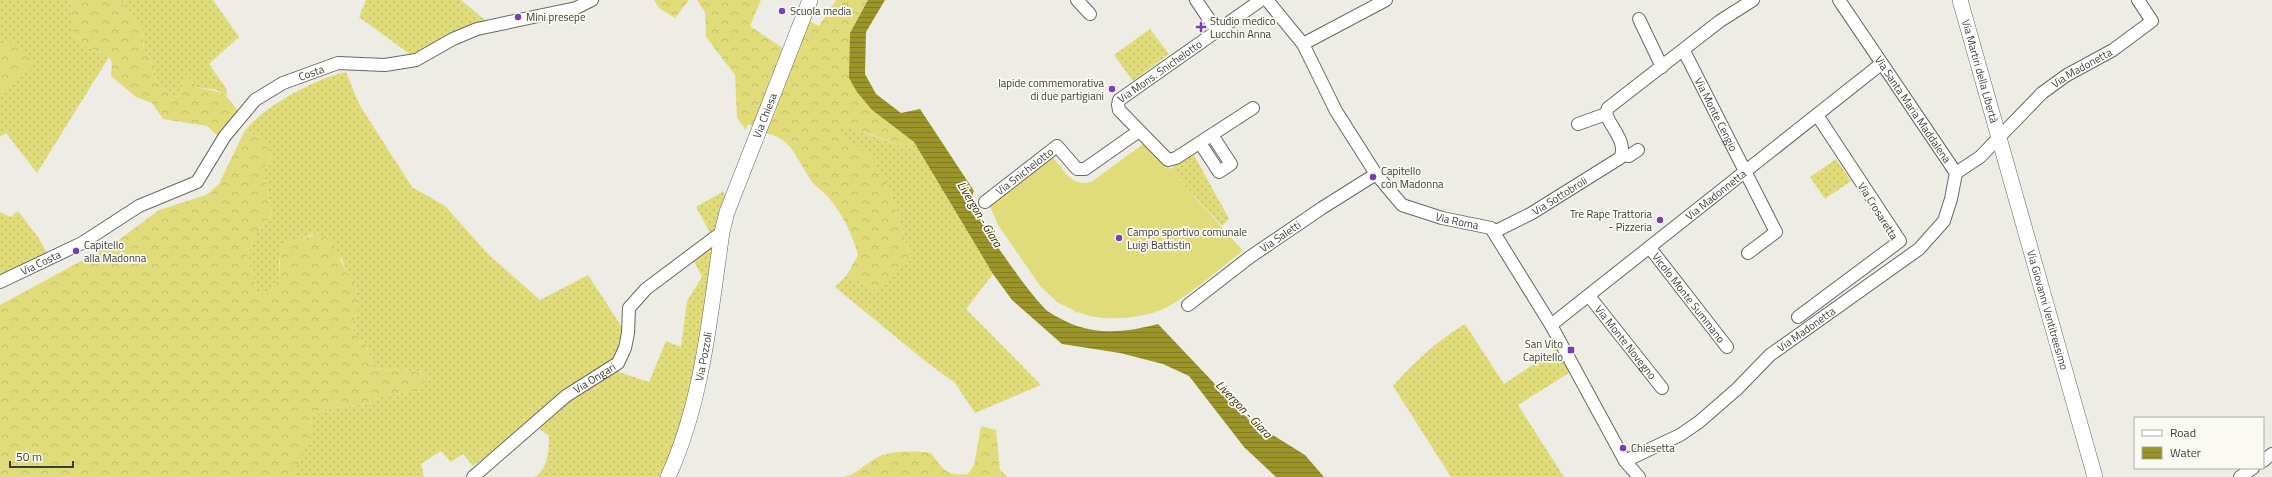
<svg xmlns="http://www.w3.org/2000/svg" width="2272" height="477" viewBox="0 0 2272 477" font-family="'Titillium Web',sans-serif">
<style>
.grass{fill:url(#grass-dots)}
.forest{fill:url(#forest-crowns)}
.pitch{fill:#e1dc7a}
.water{fill:url(#water-rules)}
.lines{fill:none;stroke-linecap:round;stroke-linejoin:round}
.minor-casing{stroke:#696962;stroke-width:14}
.major-casing{stroke:#696962;stroke-width:16}
.minor{stroke:#fff;stroke-width:12}
.major{stroke:#fff;stroke-width:15}
.poi-dot{fill:#7b3db2;stroke:#fafaf3;stroke-width:1.5}
.labels{text-anchor:middle;dominant-baseline:central;stroke-width:3.5;stroke-linejoin:round;paint-order:stroke}
.poi-label{font-size:11px;fill:#3d3d3a;stroke:#fafaf3;text-anchor:start}
.street-label{font-size:11px;fill:#3d3d3a;stroke:#fafaf3}
.water-label{font-size:12px;font-style:italic;fill:#312e01;stroke:#fafaf3}
</style>
<defs>
<pattern id="grass-dots" width="8" height="8" patternUnits="userSpaceOnUse"><rect width="8" height="8" fill="#e1dc7a"/><path d="M2 2h.1M6 6h.1" fill="none" stroke="#c2be6a" stroke-width="1.8" stroke-linecap="round"/></pattern>
<pattern id="forest-crowns" width="20" height="18" patternUnits="userSpaceOnUse"><rect width="20" height="18" fill="#e1dc7a"/><path d="M2 6a3 3 0 1 1 6 0M12 15a3 3 0 1 1 6 0" fill="none" stroke="#c2be6a"/></pattern>
<pattern id="water-rules" width="6" height="5" patternUnits="userSpaceOnUse"><rect width="6" height="5" fill="#9b9529"/><path d="M0 2.5h6" fill="none" stroke="#807b24"/></pattern>
</defs>
<rect width="100%" height="100%" fill="#edede6"/>
<g class="grass">
<polygon points="0,0 70,0 73,20 73,34 85,45 109,57 37,173 6,133 0,137 0,92 5,91 18,76 30,70 9,42 0,44"/>
<polygon points="120,0 213,0 239,37 209,64 226,88 227,96 217,90 196,87 183,77 181,97 174,96 162,88 154,77 153,65 144,49 142,30"/>
<polygon points="366,0 461,0 486,21 411,55 359,17"/>
<polygon points="1150,29 1169,54 1133,81 1114,55"/>
<path d="M346,72L359,104L412,187L445,206L488,254L540,300L588,275L629,338L619,372L649,382L666,341L681,347L687,301L702,277L694,261L713,238L696,207L724,191L728,211L711,329L668,477H535C548,469 549,450 549,436L531,422L473,466L463,454L451,462L441,451L421,464L424,477H296L294,472L309,439L311,418L325,409L368,404L385,395L419,391L426,380L424,372L374,368L365,341L360,342L352,326L358,308L356,286L346,272L342,259L313,234L294,242L279,260V277L270,292L258,294L247,256L257,233L272,215L263,168L271,159C269,144 260,134 244,132C262,107 316,78 346,72Z"/>
<polygon points="838,126 855,129 902,147 914,142 993,274 966,309 1041,385 975,413 955,383 925,361 835,287 847,275 875,290 910,255 890,192 882,180 833,129"/>
<polygon points="1194,155 1229,219 1222,226 1170,169"/>
<polygon points="1836,159 1851,181 1825,199 1810,177"/>
<polygon points="18,211 38,237 52,261 0,288 0,212 11,217"/>
<path d="M1465,324L1504,384L1559,347L1572,371L1518,405L1564,477H1451L1393,386C1415,361 1437,341 1465,324Z"/>
</g>
<g class="forest">
<path d="M70,0H120L142,30L144,49L153,65L154,77L162,88L174,96L181,97L183,77L193,79L196,87C225,94 222,88 240,114L222,140L207,126L163,119L152,103L136,97L111,76L112,63L109,57L85,45L73,34V20Z"/>
<polygon points="654,0 689,0 675,18 659,8"/>
<path d="M697,0H761L750,26L784,49L797,14L819,26L836,0H868L850,33L872,110L914,142L902,147C886,141 848,122 833,129L871,155L890,192L910,255L895,273L875,290L847,275L858,255C852,233 842,213 827,196C823,191 817,188 813,183C798,163 792,134 761,133L762,130L748,124L746,130L737,118L735,75L706,37L705,12Z"/>
<polygon points="9,42 34,59 30,70 18,76 5,91 0,92 0,44"/>
<path d="M244,132C261,134 269,143 271,160L263,168L272,215L257,233L247,256L258,294L270,292L279,277L281,245L287,240C300,244 308,234 321,234L334,244L346,272L356,286L358,308L352,326L360,342L365,341L374,368L424,372L426,380L419,391L385,395L368,404L325,409L311,418L310,439L295,472L296,477H0V305L116,242L159,210L206,195L219,184Z"/>
<path d="M981,426L996,430L1000,470L1008,477H842C857,475 863,465 876,458C891,450 915,451 931,453C943,469 947,477 968,474L974,465Z"/>
</g>
<path class="pitch" d="M1146,142L1243,251C1219,269 1196,290 1171,305C1148,319 1102,323 1078,312L1076,313L1073,310L1057,302L1041,287L998,225L989,204L1052,156C1064,170 1071,187 1091,182Z"/>
<path class="water" d="M868,0H885L866,32L865,74L876,94L901,113L920,109L974,191C963,205 1034,301 1049,312C1057,317 1068,323 1077,326C1103,335 1132,331 1158,324L1250,421L1305,455L1324,477H1276L1244,447L1189,376L1163,364L1120,353L1062,344L1012,300L993,274L914,142L872,110L857,92L849,78L850,33Z"/>
<g class="lines">
<defs>
<g id="minor">
<polyline points="1077,0 1090,14"/>
<polyline points="1196,0 1217,31"/>
<path id="s1" d="M1267,0L1303,44L1336,111L1376,174L1402,205L1442,218L1491,228L1551,325L1625,461L1639,477"/>
<path id="s2" d="M1839,0L1956,173"/>
<polyline points="1639,19 1662,67"/>
<polyline points="1303,44 1386,0"/>
<path id="s3" d="M1684,51L1776,232L1748,253"/>
<path id="s4" d="M1253,108L1176,158L1168,160L1119,110L1118,105L1119,100L1261,0"/>
<polyline points="1578,124 1606,114"/>
<polyline points="1200,143 1219,172 1231,164 1212,135"/>
<polyline points="1622,155 1629,156 1638,150"/>
<path id="s5" d="M1956,173L1980,157L2042,93L2067,75L2113,50L2152,21L2138,0"/>
<path id="s6" d="M985,202L1057,146L1077,169H1085L1139,131"/>
<path id="s7" d="M1494,232L1532,213L1620,158C1628,143 1611,128 1606,114L1608,108L1720,21L1753,0"/>
<path id="s8" d="M1650,248L1727,347"/>
<path id="s9" d="M0,282L82,243L139,206L197,182L225,136L255,100L283,83L338,63L385,65L416,60L453,39L477,29L576,8L592,0"/>
<path id="s10" d="M1589,296L1662,388"/>
<path id="s11" d="M1188,305L1250,257L1322,208L1376,174"/>
<polyline points="1798,317 1900,241 1817,115"/>
<path id="s12" d="M1551,325L1881,64"/>
<path id="s13" d="M1625,461L1680,435L1699,422L1737,389L1770,355L1919,249L1944,221L1951,199L1956,173"/>
<polyline points="2263,461 2272,454"/>
<path id="s14" d="M473,477L566,396L618,363L625,348L628,333L629,308L646,289L722,232"/>
<polyline points="2240,477 2253,468"/>
</g>
<g id="major">
<path id="s15" d="M1960,0L2095,477"/>
<path id="s16" d="M668,477C703,400 710,315 722,232L727,212L810,0"/>
</g>
</defs>
<use href="#minor" class="minor-casing"/>
<use href="#major" class="major-casing"/>
<use href="#minor" class="minor"/>
<use href="#major" class="major"/>
</g>
<g class="poi-dot">
<circle cx="782" cy="11" r="4"/>
<circle cx="518" cy="17" r="4"/>
<path d="M1199 21h4v4h4v4h-4v4h-4v-4h-4v-4h4z"/>
<circle cx="1112" cy="89" r="4"/>
<circle cx="1373" cy="177" r="4"/>
<circle cx="1660" cy="220" r="4"/>
<circle cx="1119" cy="238" r="4"/>
<circle cx="76" cy="251" r="4"/>
<rect x="1567" y="346" width="8" height="8" rx="2"/>
<circle cx="1623" cy="448" r="4"/>
</g>
<g class="labels">
<g class="poi-label">
<text x="790" y="11">Scuola media</text>
<text x="526" y="17">Mini presepe</text>
<text x="1210" y="21">Studio medico<tspan x="1210" dy="13">Lucchin Anna</tspan></text>
<text x="1104" y="83" text-anchor="end">lapide commemorativa<tspan x="1104" dy="13">di due partigiani</tspan></text>
<text x="1381" y="171">Capitello<tspan x="1381" dy="13">con Madonna</tspan></text>
<text x="1652" y="214" text-anchor="end">Tre Rape Trattoria<tspan x="1652" dy="13">- Pizzeria</tspan></text>
<text x="1127" y="232">Campo sportivo comunale<tspan x="1127" dy="13">Luigi Battistin</tspan></text>
<text x="84" y="245">Capitello<tspan x="84" dy="13">alla Madonna</tspan></text>
<text x="1563" y="344" text-anchor="end">San Vito<tspan x="1563" dy="13">Capitello</tspan></text>
<text x="1631" y="448">Chiesetta</text>
</g>
<g class="street-label">
<text stroke="none"><textPath href="#s5" startOffset="165">Via Madonetta</textPath></text>
<text stroke="none"><textPath href="#s9" startOffset="385">Costa</textPath></text>
<text stroke="none"><textPath href="#s4" startOffset="230">Via Mons. Snichelotto</textPath></text>
<text stroke="none"><textPath href="#s15" startOffset="74">Via Martiri della Libertà</textPath></text>
<text stroke="none"><textPath href="#s2" startOffset="132">Via Santa Maria Maddalena</textPath></text>
<text stroke="none"><textPath href="#s16" startOffset="376">Via Chiesa</textPath></text>
<text stroke="none"><textPath href="#s3" startOffset="71">Via Monte Cengio</textPath></text>
<text stroke="none"><textPath href="#s6" startOffset="50">Via Snichelotto</textPath></text>
<text stroke="none"><textPath href="#s12" startOffset="210">Via Madonnetta</textPath></text>
<text stroke="none"><textPath href="#s7" startOffset="75">Via Sottobroli</textPath></text>
<text transform="translate(1878 211) rotate(58)">Via Crosaretta</text>
<text stroke="none"><textPath href="#s1" startOffset="304">Via Roma</textPath></text>
<text stroke="none"><textPath href="#s11" startOffset="115">Via Saletti</textPath></text>
<text stroke="none"><textPath href="#s9" startOffset="45">Via Costa</textPath></text>
<text stroke="none"><textPath href="#s8" startOffset="63">Vicolo Monte Summano</textPath></text>
<text stroke="none"><textPath href="#s15" startOffset="322">Via Giovanni Ventitreesimo</textPath></text>
<text stroke="none"><textPath href="#s13" startOffset="226">Via Madonetta</textPath></text>
<text stroke="none"><textPath href="#s10" startOffset="59">Via Monte Novegno</textPath></text>
<text stroke="none"><textPath href="#s16" startOffset="126">Via Pozzoli</textPath></text>
<text stroke="none"><textPath href="#s14" startOffset="157">Via Ongari</textPath></text>
</g>
<g class="water-label">
<text transform="translate(980 214) rotate(59)">Livergon - Giara</text>
<text transform="translate(1244 409) rotate(46)">Livergon - Giara</text>
</g>
</g>
<rect x="2134" y="417" width="130" height="52" fill="#fafaf3" stroke="#aeaea9"/>
<rect x="2142" y="430" width="20" height="6" fill="#ffffff" stroke="#aeaea9"/>
<text x="2170" y="437" font-size="12" fill="#3d3d3a">Road</text>
<rect x="2142" y="447" width="20" height="12" fill="url(#water-rules)" stroke="#aeaea9"/>
<text x="2170" y="457" font-size="12" fill="#3d3d3a">Water</text>
<path d="M10 461v6h63v-6" fill="none" stroke="#3d3d3a" stroke-width="2"/>
<text x="16" y="461" font-size="12" fill="#3d3d3a" stroke="#fafaf3" stroke-width="3" paint-order="stroke">50 m</text>
</svg>
